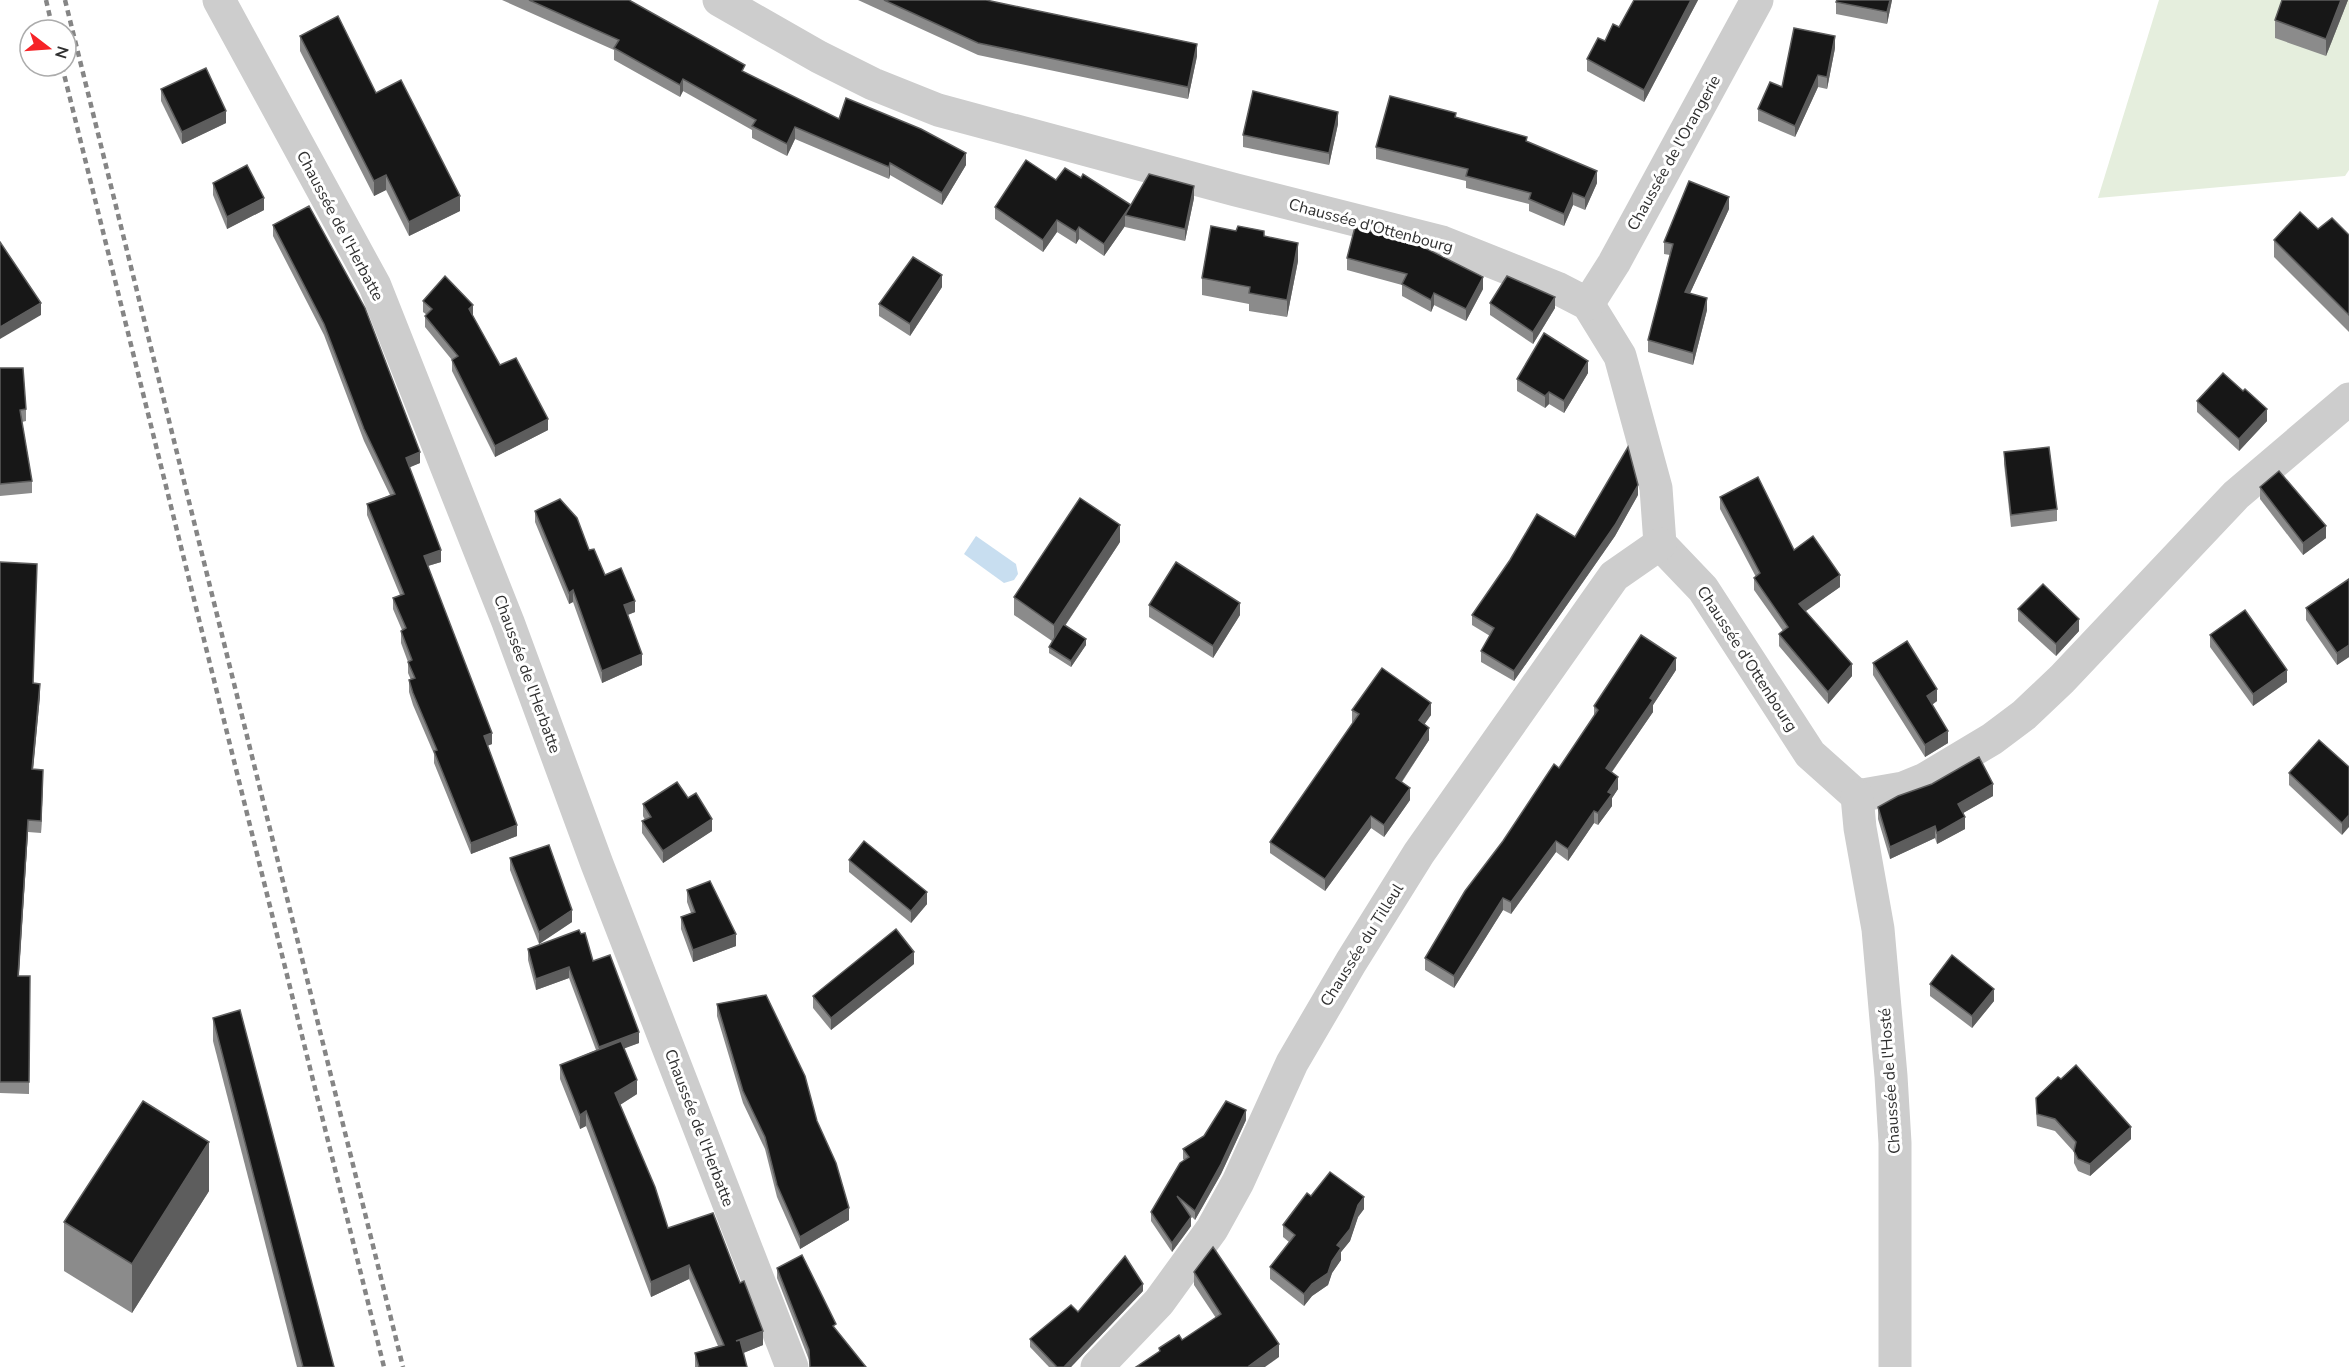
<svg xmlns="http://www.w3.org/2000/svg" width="2349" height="1367" viewBox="0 0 2349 1367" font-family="'Nunito Sans',sans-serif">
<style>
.green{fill:#e5eedd}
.water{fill:#c8def0}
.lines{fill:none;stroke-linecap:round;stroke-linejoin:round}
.minor{stroke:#cdcdcd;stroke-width:33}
.rail{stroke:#858585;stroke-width:4.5;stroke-dasharray:6 4.5;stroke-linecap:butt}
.wall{fill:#8b8b8b}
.shaded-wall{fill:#5d5d5d}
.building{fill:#171717;stroke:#5d5d5d;stroke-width:1.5}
.labels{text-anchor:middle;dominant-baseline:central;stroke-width:6;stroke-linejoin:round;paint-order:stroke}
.street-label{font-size:16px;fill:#303030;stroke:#fff}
</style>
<rect width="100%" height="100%" fill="#fff"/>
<polygon class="green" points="2159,0 2349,0 2349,170 2345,176 2098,198"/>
<polygon class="water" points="976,536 1016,564 1018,574 1014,580 1004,583 964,554"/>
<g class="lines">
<g class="minor">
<polyline points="219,0 375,286 508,622 597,864 792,1367"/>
<polyline points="719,0 819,57 873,84 938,110 1236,190 1442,242 1557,288 1588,304 1620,356 1656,488 1660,544 1703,589 1810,754 1857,796 1903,788 1925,779 1992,739 2024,715 2062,679 2236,495 2349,399"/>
<polyline points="1588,304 1614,263 1757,0"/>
<polyline points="1857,796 1860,828 1878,929 1891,1076 1895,1143 1895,1367"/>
<polyline points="1097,1367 1159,1302 1212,1229 1238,1182 1292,1063 1351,962 1419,853 1614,576 1660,544"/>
</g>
<g class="rail">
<polyline points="46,0 53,30"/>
<polyline points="65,0 403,1367"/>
<polyline points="62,66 384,1367"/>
</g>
</g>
<g class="wall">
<polygon points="502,0 629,0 745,73 839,119 966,165 942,205 890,175 889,179 795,139 787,156 752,138 752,130 683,91 680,97 614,60 614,50"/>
<polygon points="858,0 986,0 1197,56 1188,99 978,55"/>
<polygon points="1634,0 1698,0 1644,102 1587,71 1587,59 1619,27"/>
<polygon points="1892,0 1887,24 1836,14 1836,2"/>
<polygon points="2282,0 2348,0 2326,56 2275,38 2275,20"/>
<polygon points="300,36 376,93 460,211 409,236 386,190 374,196 300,51"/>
<polygon points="1835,48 1827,89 1818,87 1795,137 1758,121 1758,109 1782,87"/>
<polygon points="161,89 226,123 182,144 161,101"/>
<polygon points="1456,117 1527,142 1597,183 1585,210 1573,205 1564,226 1529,211 1529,204 1466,188 1466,181 1376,159 1376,147"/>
<polygon points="1338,124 1329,165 1243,147 1243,135"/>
<polygon points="1056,180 1131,205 1194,198 1185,241 1125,227 1125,226 1104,256 1079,239 1076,244 1057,232 1043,252 995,219 995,207"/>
<polygon points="213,183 264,210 227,229 213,195"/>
<polygon points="1729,209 1690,293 1707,310 1693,365 1648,352 1648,340 1670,255 1664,254 1664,242"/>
<polygon points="273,225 420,463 409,467 441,562 428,566 492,744 487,746 517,836 471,854 434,763 434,754 413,705 409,692 409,680 411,680 408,673 408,662 401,643 401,631 402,630 393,609 393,598 400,595 367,515 367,504 390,495 364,441 324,335 273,236"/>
<polygon points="2318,229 2349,235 2349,332 2274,257 2274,240"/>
<polygon points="1264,236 1298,261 1287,317 1249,311 1249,304 1202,295 1202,278"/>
<polygon points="1347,258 1483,289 1466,321 1434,305 1431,312 1402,296 1402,285 1347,270"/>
<polygon points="942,287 910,336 879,316 879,304"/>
<polygon points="423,301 473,316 500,365 548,430 495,457 452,371 452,360 425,327 425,316 427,315 423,312"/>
<polygon points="1490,303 1555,308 1533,344 1490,315"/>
<polygon points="0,368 26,409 26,421 22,422 32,481 32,493 0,496"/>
<polygon points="1588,373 1564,413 1549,404 1545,408 1517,391 1517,379"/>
<polygon points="2243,391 2267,421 2239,451 2197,412 2197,401"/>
<polygon points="2004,452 2057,509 2057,521 2011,527 2004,464"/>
<polygon points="2260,487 2326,538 2303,555 2260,499"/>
<polygon points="1638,495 1615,536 1514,681 1481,662 1481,651 1490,636 1472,625 1472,615 1575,537"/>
<polygon points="1720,497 1794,550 1840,587 1805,611 1852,676 1828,704 1779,646 1779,634 1783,631 1754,590 1754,578 1756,577 1720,509"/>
<polygon points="535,511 589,550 605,575 635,612 628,615 642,665 602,683 573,602 569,604 535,522"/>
<polygon points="1120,542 1065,626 1086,645 1071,667 1049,653 1049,647 1052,641 1014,615 1014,597"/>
<polygon points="0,562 34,683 40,696 33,769 43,782 41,833 28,832 19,976 30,976 29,1094 0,1093"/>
<polygon points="2349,579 2349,657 2337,665 2306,620 2306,608"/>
<polygon points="1149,605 1240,615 1213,658 1149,617"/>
<polygon points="2018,609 2079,631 2056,656 2018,621"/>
<polygon points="2210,635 2287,682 2253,706 2210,647"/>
<polygon points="1873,663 1937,701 1932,705 1948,743 1925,757 1873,675"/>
<polygon points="1676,670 1653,705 1653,712 1612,772 1618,789 1612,798 1612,806 1598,825 1594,823 1568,861 1556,852 1511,914 1503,910 1454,988 1425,970 1425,958 1559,768 1594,716 1594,706"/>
<polygon points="1352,710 1431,715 1424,724 1429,740 1402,782 1410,800 1384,837 1371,828 1325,891 1270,853 1270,842 1353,723 1352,722"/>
<polygon points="2349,767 2342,835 2289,785 2289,773"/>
<polygon points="1993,796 1963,813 1965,829 1937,844 1935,838 1890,859 1878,819 1878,807"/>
<polygon points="643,804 712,831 663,863 642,833 642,821 645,820 643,816"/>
<polygon points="510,858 572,922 539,944 510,870"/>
<polygon points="849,860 927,904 911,923 849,872"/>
<polygon points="687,890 736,946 693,962 681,929 681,917 691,913 687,902"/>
<polygon points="528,949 593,961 639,1043 624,1048 637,1094 620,1105 668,1228 763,1345 743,1353 747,1367 695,1367 695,1353 718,1346 689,1279 651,1297 586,1126 580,1129 560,1079 560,1065 596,1050 569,978 536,990 528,960"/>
<polygon points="914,964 831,1030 813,1008 813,996"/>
<polygon points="1930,984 1994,1001 1972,1028 1930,996"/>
<polygon points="717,1004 817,1121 849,1220 800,1249 777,1197 765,1149 743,1103 717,1016"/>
<polygon points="213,1018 334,1367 297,1367 213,1041"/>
<polygon points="2036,1098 2131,1139 2090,1176 2078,1171 2074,1163 2074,1152 2055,1131 2037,1126 2036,1110"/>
<polygon points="1246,1120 1221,1174 1195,1220 1191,1216 1191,1226 1172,1252 1151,1221 1151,1212 1184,1160 1183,1159 1183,1149"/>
<polygon points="209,1191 132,1313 64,1271 64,1222"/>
<polygon points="1311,1196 1364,1209 1358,1217 1350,1241 1341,1252 1341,1260 1332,1273 1328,1285 1312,1296 1304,1306 1270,1279 1270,1267 1289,1242 1283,1237 1283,1225"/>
<polygon points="777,1268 836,1330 809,1360 777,1278"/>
<polygon points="1194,1272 1279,1357 1159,1352 1159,1348 1182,1340 1216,1318 1194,1285"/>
<polygon points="1143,1291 1071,1367 1049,1367 1030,1347 1030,1339 1078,1312"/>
</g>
<g class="shaded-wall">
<polygon points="1691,0 1698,0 1644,102 1644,90"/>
<polygon points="1890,0 1892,0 1887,24 1887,12"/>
<polygon points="2341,0 2348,0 2326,56 2326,39"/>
<polygon points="1835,36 1835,48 1827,89 1827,77"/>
<polygon points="1197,44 1197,56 1188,99 1188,87"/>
<polygon points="1818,75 1818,87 1795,137 1795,126"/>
<polygon points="683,79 683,91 680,97 680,85"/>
<polygon points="226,111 226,123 182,144 182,132"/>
<polygon points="1338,112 1338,124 1329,165 1329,153"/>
<polygon points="795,127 795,139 787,156 787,144"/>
<polygon points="966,153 966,165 942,205 942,193"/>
<polygon points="890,163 890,175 889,179 889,167"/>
<polygon points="1597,171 1597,183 1585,210 1585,198"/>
<polygon points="386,175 386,190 374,196 374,181"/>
<polygon points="1194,186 1194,198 1185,241 1185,229"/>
<polygon points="1573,193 1573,205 1564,226 1564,214"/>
<polygon points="460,196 460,211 409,236 409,222"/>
<polygon points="1729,197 1729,209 1685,304 1685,292"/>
<polygon points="264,198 264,210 227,229 227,217"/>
<polygon points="1131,205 1125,215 1125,226 1104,256 1104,244"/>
<polygon points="1057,220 1057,232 1043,252 1043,240"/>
<polygon points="1079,227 1079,239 1076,244 1076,232"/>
<polygon points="1298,243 1298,261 1287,317 1287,300"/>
<polygon points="942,275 942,287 910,336 910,324"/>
<polygon points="1483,277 1483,289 1466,321 1466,309"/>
<polygon points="1434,293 1434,305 1431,312 1431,300"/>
<polygon points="1555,297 1555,308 1533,344 1533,332"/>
<polygon points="1707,298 1707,310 1693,365 1693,353"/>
<polygon points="41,303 41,315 0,339 0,327"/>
<polygon points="473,305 473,316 469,309"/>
<polygon points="1588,361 1588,373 1564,413 1564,401"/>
<polygon points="1549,392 1549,404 1545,408 1545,396"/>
<polygon points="2267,409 2267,421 2239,451 2239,439"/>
<polygon points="548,419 548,430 495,457 495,446"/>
<polygon points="420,452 420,463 406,469 406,458"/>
<polygon points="1638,485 1638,495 1615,536 1514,681 1514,671"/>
<polygon points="1120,525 1120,542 1054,642 1054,625"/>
<polygon points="2326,526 2326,538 2303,555 2303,543"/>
<polygon points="441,550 441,562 424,567 424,556"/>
<polygon points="1840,575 1840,587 1799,616 1799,604"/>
<polygon points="573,590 573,602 569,604 569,593"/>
<polygon points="635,601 635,612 624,616 624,605"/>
<polygon points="1240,603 1240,615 1213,658 1213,646"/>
<polygon points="2079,619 2079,631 2056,656 2056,644"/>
<polygon points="1086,639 1086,645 1071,667 1071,661"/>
<polygon points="2349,645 2349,657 2337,665 2337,653"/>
<polygon points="642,654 642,665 602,683 602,671"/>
<polygon points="1676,658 1676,670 1653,705 1653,712 1606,780 1606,768"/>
<polygon points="1852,664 1852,676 1828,704 1828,692"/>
<polygon points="2287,670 2287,682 2253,706 2253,694"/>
<polygon points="40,684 40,696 32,781 32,769"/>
<polygon points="1937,689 1937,701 1927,708 1927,696"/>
<polygon points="1431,703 1431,715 1419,732 1419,720"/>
<polygon points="1429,728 1429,740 1396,790 1396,778"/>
<polygon points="1948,731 1948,743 1925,757 1925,745"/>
<polygon points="492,733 492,744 484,747 484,736"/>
<polygon points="43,770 43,782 41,833 41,821"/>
<polygon points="1618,777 1618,789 1612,798 1612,806 1598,825 1598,813 1608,792"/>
<polygon points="1993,784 1993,796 1958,816 1958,804"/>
<polygon points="1410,788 1410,800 1384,837 1384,825"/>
<polygon points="1594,811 1594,823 1568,861 1568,849"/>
<polygon points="2349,815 2349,827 2342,835 2342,823"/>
<polygon points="1371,816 1371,828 1325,891 1325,879"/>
<polygon points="1965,817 1965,829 1937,844 1937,833"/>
<polygon points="712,819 712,831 663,863 663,851"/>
<polygon points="28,820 28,832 18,987 18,976"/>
<polygon points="517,825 517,836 471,854 471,843"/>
<polygon points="1935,826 1935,838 1890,859 1890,847"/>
<polygon points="1556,841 1556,852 1511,914 1511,902"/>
<polygon points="927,892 927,904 911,923 911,911"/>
<polygon points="1503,898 1503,910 1454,988 1454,976"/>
<polygon points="572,910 572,922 539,944 539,932"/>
<polygon points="736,934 736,946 693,962 693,950"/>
<polygon points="914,952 914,964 831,1030 831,1018"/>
<polygon points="569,967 569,978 536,990 536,979"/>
<polygon points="1994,989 1994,1001 1972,1028 1972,1016"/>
<polygon points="639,1032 639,1043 599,1058 599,1047"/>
<polygon points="637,1080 637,1094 615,1108 615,1093"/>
<polygon points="1246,1110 1246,1120 1221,1174 1195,1220 1195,1211"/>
<polygon points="586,1111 586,1126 580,1129 580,1115"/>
<polygon points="2131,1127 2131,1139 2090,1176 2090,1164"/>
<polygon points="209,1142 209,1191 132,1313 132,1264"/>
<polygon points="1364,1197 1364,1209 1358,1217 1350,1241 1341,1252 1341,1260 1332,1273 1328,1285 1312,1296 1304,1306 1304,1294 1337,1245 1358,1205"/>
<polygon points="849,1208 849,1220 800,1249 800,1237"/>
<polygon points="1191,1217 1191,1226 1172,1252 1172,1243"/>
<polygon points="689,1265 689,1279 651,1297 651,1282"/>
<polygon points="1143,1284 1143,1291 1071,1367 1064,1367"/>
<polygon points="763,1331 763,1345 736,1356 736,1341"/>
<polygon points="1279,1344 1279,1357 1265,1367 1249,1367 1249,1366"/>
</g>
<g class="building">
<polygon points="529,0 629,0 745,65 742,71 839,119 846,98 921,129 966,153 942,193 890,163 889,167 795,127 787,144 752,126 756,120 683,79 680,85 614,48 619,40"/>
<polygon points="884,0 986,0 1197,44 1188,87 978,43"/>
<polygon points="1634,0 1691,0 1644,90 1587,59 1598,38 1605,41 1613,24 1619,27"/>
<polygon points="1837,0 1890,0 1887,12 1836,2"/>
<polygon points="2282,0 2341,0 2326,39 2275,20"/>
<polygon points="338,16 376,93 401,80 460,196 409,222 386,175 374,181 300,36"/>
<polygon points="1794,28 1835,36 1827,77 1818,75 1795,126 1758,109 1770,82 1782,87"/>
<polygon points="206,68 226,111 182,132 161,89"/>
<polygon points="1253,91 1338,112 1329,153 1243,135"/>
<polygon points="1390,96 1456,113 1455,117 1527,137 1526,141 1597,171 1585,198 1573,193 1564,214 1529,199 1531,193 1466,176 1468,169 1376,147"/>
<polygon points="1026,160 1056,180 1065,168 1081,178 1083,174 1131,205 1104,244 1079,227 1076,232 1057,220 1043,240 995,207"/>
<polygon points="247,165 264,198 227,217 213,183"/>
<polygon points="1149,174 1194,186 1185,229 1125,215"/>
<polygon points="1689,181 1729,197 1685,292 1707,298 1693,353 1648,340 1673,244 1664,242"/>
<polygon points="309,206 365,308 420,452 406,458 441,550 424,556 492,733 484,736 517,825 471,843 434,751 437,750 413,693 409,680 415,678 408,662 412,660 401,631 406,628 393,598 404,594 367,504 395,494 364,429 324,324 273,225"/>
<polygon points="2300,212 2318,229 2332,218 2349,235 2349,315 2274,240"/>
<polygon points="1211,226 1236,231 1238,226 1264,231 1264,236 1298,243 1287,300 1249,293 1250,287 1202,278"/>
<polygon points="1355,227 1415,243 1483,277 1466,309 1434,293 1431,300 1402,284 1407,274 1347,258"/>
<polygon points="0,242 41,303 0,327"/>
<polygon points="913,257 942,275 910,324 879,304"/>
<polygon points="445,276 473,305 469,309 500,365 516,358 548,419 495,446 452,360 458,356 425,316 432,309 423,301"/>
<polygon points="1507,276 1555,297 1533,332 1490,303"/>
<polygon points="1544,333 1588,361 1564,401 1549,392 1545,396 1517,379"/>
<polygon points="0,368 23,368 26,409 20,410 32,481 0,484"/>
<polygon points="2223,373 2243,391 2245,389 2267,409 2239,439 2197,401"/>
<polygon points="1628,447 1638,485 1615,525 1514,671 1481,651 1494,628 1472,615 1510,560 1537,514 1575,537"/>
<polygon points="2049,447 2057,509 2011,515 2004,452"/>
<polygon points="2279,471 2326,526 2303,543 2260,487"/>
<polygon points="1758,477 1794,550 1813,536 1840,575 1799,604 1852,664 1828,692 1779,634 1788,627 1754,578 1760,573 1720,497"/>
<polygon points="1080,498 1120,525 1054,625 1014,597"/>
<polygon points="560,499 577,518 589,550 594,549 605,575 621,568 635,601 624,605 642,654 602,671 573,590 569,593 535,511"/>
<polygon points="0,562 37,564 33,683 40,684 32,769 43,770 41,821 28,820 18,976 30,976 29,1082 0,1082"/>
<polygon points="1176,562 1240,603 1213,646 1149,605"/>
<polygon points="2349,579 2349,645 2337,653 2306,608"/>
<polygon points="2043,584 2079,619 2056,644 2018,609"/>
<polygon points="2245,610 2287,670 2253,694 2210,635"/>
<polygon points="1063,624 1086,639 1071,661 1049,647"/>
<polygon points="1641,635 1676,658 1650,698 1653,700 1606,768 1618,777 1608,792 1612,794 1598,813 1594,811 1568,849 1556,841 1511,902 1503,898 1454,976 1425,958 1465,891 1503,841 1554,764 1559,768 1598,710 1594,706"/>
<polygon points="1907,641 1937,689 1927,696 1948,731 1925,745 1873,663"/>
<polygon points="1382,668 1431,703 1419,720 1429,728 1396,778 1410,788 1384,825 1371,816 1325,879 1270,842 1359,714 1352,710"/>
<polygon points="2319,740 2349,767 2349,815 2342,823 2289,773"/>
<polygon points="1979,757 1993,784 1958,804 1965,817 1937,833 1935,826 1890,847 1878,807 1898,796 1932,784"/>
<polygon points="677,782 688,798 696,793 712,819 663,851 642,821 651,817 643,804"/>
<polygon points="864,841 927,892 911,911 849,860"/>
<polygon points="549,845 572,910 539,932 510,858"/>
<polygon points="710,881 736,934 693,950 681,917 695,912 687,890"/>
<polygon points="896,929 914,952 831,1018 813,996"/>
<polygon points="579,930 581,934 585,933 593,961 610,955 639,1032 599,1047 569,967 536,979 528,949"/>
<polygon points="1952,955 1994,989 1972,1016 1930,984"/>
<polygon points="766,995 805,1076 817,1121 836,1163 849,1208 800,1237 777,1185 765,1137 743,1091 717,1004"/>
<polygon points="240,1010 334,1367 303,1367 213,1018"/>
<polygon points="621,1041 637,1080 615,1093 655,1187 668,1228 713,1213 740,1283 744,1281 763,1331 736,1341 740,1340 747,1367 699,1367 695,1353 724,1345 689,1265 651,1282 586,1111 580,1115 560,1065"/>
<polygon points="2076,1065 2131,1127 2090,1164 2078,1159 2074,1151 2076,1142 2055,1119 2037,1114 2036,1098 2058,1077 2061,1079"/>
<polygon points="143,1101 209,1142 132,1264 64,1222"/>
<polygon points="1226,1101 1246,1110 1221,1164 1195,1211 1177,1196 1191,1217 1172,1243 1151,1212 1180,1163 1189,1157 1183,1149 1204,1136"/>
<polygon points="1330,1172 1364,1197 1358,1205 1350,1229 1337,1245 1341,1248 1332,1261 1328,1273 1312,1284 1304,1294 1270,1267 1295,1235 1283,1225 1307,1193 1311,1196"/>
<polygon points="1213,1247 1279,1344 1249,1366 1250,1367 1136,1367 1160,1351 1159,1348 1179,1335 1182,1340 1221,1314 1194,1272"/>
<polygon points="802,1255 836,1324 833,1326 866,1367 810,1367 809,1350 777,1268"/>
<polygon points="1125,1256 1143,1284 1064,1367 1057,1367 1030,1339 1071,1305 1078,1312"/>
</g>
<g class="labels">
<g class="street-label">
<text transform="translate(1674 153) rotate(-61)">Chaussée de l'Orangerie</text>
<text transform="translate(340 226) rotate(62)">Chaussée de l'Herbatte</text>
<text transform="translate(1371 226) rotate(15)">Chaussée d'Ottenbourg</text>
<text transform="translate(1747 659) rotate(57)">Chaussée d'Ottenbourg</text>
<text transform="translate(527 674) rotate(70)">Chaussée de l'Herbatte</text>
<text transform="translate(1362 945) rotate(-58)">Chaussée du Tilleul</text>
<text transform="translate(1890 1081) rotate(-94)">Chaussée de l'Hosté</text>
<text transform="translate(699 1128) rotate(69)">Chaussée de l'Herbatte</text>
</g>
</g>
<g transform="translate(48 48) rotate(107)"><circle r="28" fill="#ffffff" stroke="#acacac" stroke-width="1.5"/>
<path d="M0-4.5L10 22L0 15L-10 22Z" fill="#f62327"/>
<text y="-9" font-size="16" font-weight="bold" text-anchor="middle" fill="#303030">N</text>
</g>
</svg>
